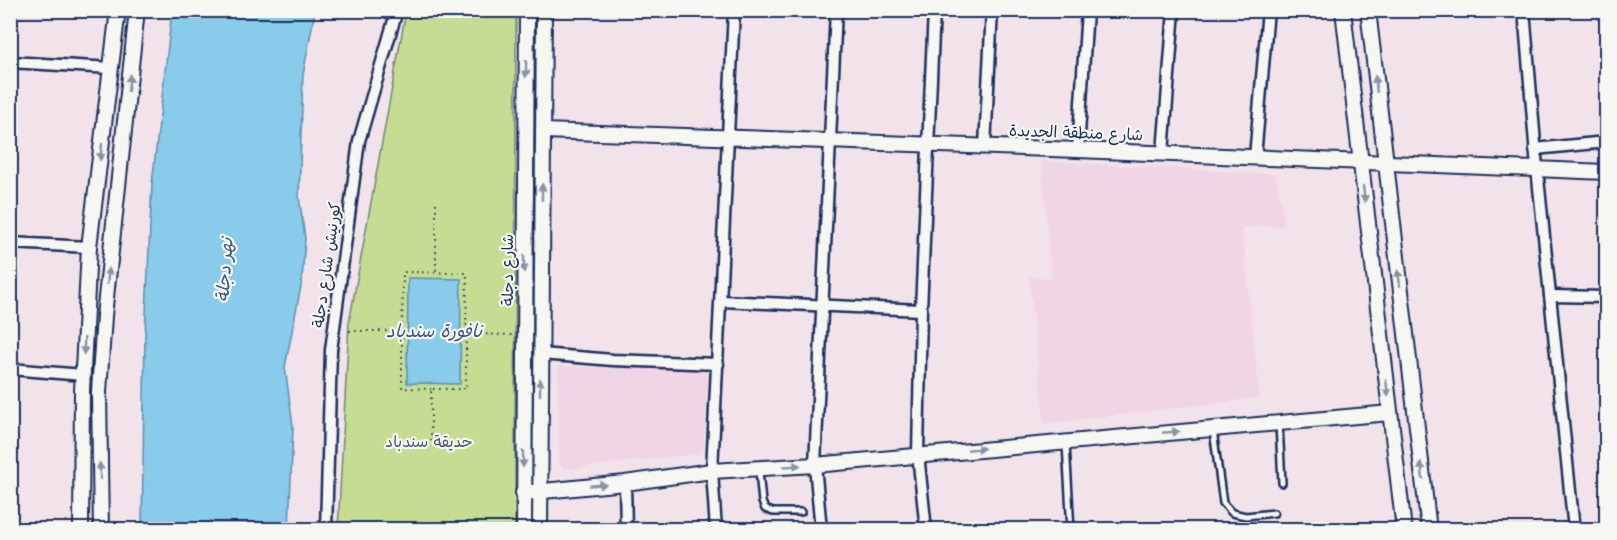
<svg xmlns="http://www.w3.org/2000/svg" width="1617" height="540" viewBox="0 0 1617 540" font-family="'Comic Neue','Playpen Sans Arabic',sans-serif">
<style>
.built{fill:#f0d6e4}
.green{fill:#c5dc92;stroke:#708678;stroke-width:1.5}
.water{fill:#88cbea;stroke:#5c8db2;stroke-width:1.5}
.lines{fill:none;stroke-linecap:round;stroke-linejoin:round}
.lane-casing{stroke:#1b2f5e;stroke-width:10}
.street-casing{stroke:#1b2f5e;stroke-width:15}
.secondary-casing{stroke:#1b2f5e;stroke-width:18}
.path{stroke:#1b2f5e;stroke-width:2;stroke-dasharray:1.5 4.5;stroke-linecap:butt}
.lane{stroke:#f6f6f2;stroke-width:5}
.street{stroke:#f6f6f2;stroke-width:10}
.secondary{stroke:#f6f6f2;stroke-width:14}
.oneway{fill:#8892a8}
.labels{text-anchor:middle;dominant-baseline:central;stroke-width:4.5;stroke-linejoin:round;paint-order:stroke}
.street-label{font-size:16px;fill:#1b2f5e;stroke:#f6f6f2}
.park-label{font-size:16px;fill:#465a6b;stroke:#f6f6f2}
.water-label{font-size:18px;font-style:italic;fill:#365681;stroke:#f6f6f2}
</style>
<rect width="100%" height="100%" fill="#f2e3ea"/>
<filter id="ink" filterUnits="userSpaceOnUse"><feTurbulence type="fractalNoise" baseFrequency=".0167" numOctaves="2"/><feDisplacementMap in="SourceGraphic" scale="12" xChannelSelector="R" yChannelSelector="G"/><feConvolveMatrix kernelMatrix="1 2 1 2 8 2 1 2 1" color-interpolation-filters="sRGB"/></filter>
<g filter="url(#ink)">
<g class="built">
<polygon points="1041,161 1276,174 1285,226 1242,227 1260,398 1044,424 1029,277 1051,278"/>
<polygon points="558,366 710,368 703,454 564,469 559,464"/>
</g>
<polygon class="green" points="406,11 516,11 515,529 338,530 349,323"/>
<g class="water">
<polygon points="172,11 315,11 303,75 299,197 305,238 302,281 285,367 293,426 289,529 142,529 145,335 152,184"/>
<polygon points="408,278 461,279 460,384 407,383"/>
</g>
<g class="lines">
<defs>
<g id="lane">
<polyline points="1279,424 1282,483"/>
<polyline points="1213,430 1223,503 1232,513 1246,516 1274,513"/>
<polyline points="1066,444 1071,530"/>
<polyline points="759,471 762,502 765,509 773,512 801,512"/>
</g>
<g id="street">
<polyline points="1524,10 1537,168 1574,530"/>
<polyline points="10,62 111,68"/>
<polyline points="985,146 992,10"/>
<polyline points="1535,149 1606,142"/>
<polyline points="1078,150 1087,10"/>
<polyline points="1163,153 1174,10"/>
<polyline points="1255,157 1268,10"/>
<polyline points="10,243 89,247"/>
<polyline points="1550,296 1606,297"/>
<polyline points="721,301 921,310"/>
<polyline points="541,354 613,360 718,364"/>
<polyline points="10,369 83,375"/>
<polyline points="625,483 626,530"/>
<polyline points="326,530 331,350 359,141 397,10"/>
<polyline points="716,530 712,471 734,10"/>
<polyline points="821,530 815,465 836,10"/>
<polyline points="926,530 918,454 921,310 934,10"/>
</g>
<g id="secondary">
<polyline points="1343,10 1404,530"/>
<polyline points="1368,10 1429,530"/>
<polyline points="543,131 1078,150 1606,172"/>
<polyline points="523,493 625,483 712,471 815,465 1390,413"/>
<polyline points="81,530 82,391 89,247 118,10"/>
<polyline points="101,530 99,392 104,316 137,10"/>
<polyline points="524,530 527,10"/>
<polyline points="540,530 544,10"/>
</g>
</defs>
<use href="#lane" class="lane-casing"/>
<use href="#street" class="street-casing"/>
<use href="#secondary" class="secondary-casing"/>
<g class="path">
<polyline points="436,203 436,273"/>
<polyline points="349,331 402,331 402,388 431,389"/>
<polyline points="402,331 403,272 467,273 466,333"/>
<polyline points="431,441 431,389 466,389 466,334 512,335"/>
</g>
<use href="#lane" class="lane"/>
<use href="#street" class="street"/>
<use href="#secondary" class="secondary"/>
</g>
<defs><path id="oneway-solid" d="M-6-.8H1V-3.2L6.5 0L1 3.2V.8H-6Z" transform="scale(1.5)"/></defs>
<g class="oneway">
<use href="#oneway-solid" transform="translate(526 69) rotate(91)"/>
<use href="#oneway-solid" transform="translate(129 83) rotate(-83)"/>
<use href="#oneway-solid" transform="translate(1376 84) rotate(-96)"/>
<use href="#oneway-solid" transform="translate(101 152) rotate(97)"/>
<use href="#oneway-solid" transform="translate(542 192) rotate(-89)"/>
<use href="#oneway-solid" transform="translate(1364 194) rotate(83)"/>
<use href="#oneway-solid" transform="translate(524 264) rotate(90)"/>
<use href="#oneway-solid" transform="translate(108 276) rotate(-85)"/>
<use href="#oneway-solid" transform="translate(1399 278) rotate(-97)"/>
<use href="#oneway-solid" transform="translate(84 346) rotate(92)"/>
<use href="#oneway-solid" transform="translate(540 387) rotate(-90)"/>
<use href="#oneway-solid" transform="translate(1387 388) rotate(83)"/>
<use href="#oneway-solid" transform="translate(1171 432) rotate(-5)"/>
<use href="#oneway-solid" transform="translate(976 449) rotate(-5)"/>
<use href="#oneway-solid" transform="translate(523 459) rotate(90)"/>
<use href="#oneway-solid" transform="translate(792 466) rotate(-4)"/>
<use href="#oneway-solid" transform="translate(100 471) rotate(-91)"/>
<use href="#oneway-solid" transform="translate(1422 471) rotate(-97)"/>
<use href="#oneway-solid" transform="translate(598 485) rotate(-4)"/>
</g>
</g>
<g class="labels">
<g class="street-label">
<text transform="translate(1076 133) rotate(2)">شارع منطقة الجديدة</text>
<text transform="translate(327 265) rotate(-82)">كورنيش شارع دجلة</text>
<text transform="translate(508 270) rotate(-90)">شارع دجلة</text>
</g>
<g class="park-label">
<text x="429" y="442">حديقة سندباد</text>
</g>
<g class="water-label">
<text transform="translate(225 270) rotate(-86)">نهر دجلة</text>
<text x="434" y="331">نافورة سندباد</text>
</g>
</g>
<rect width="1617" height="540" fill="none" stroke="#f6f6f2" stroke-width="36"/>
<rect x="18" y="18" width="1581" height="504" fill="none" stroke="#1b2f5e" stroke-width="2" filter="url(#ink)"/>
</svg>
